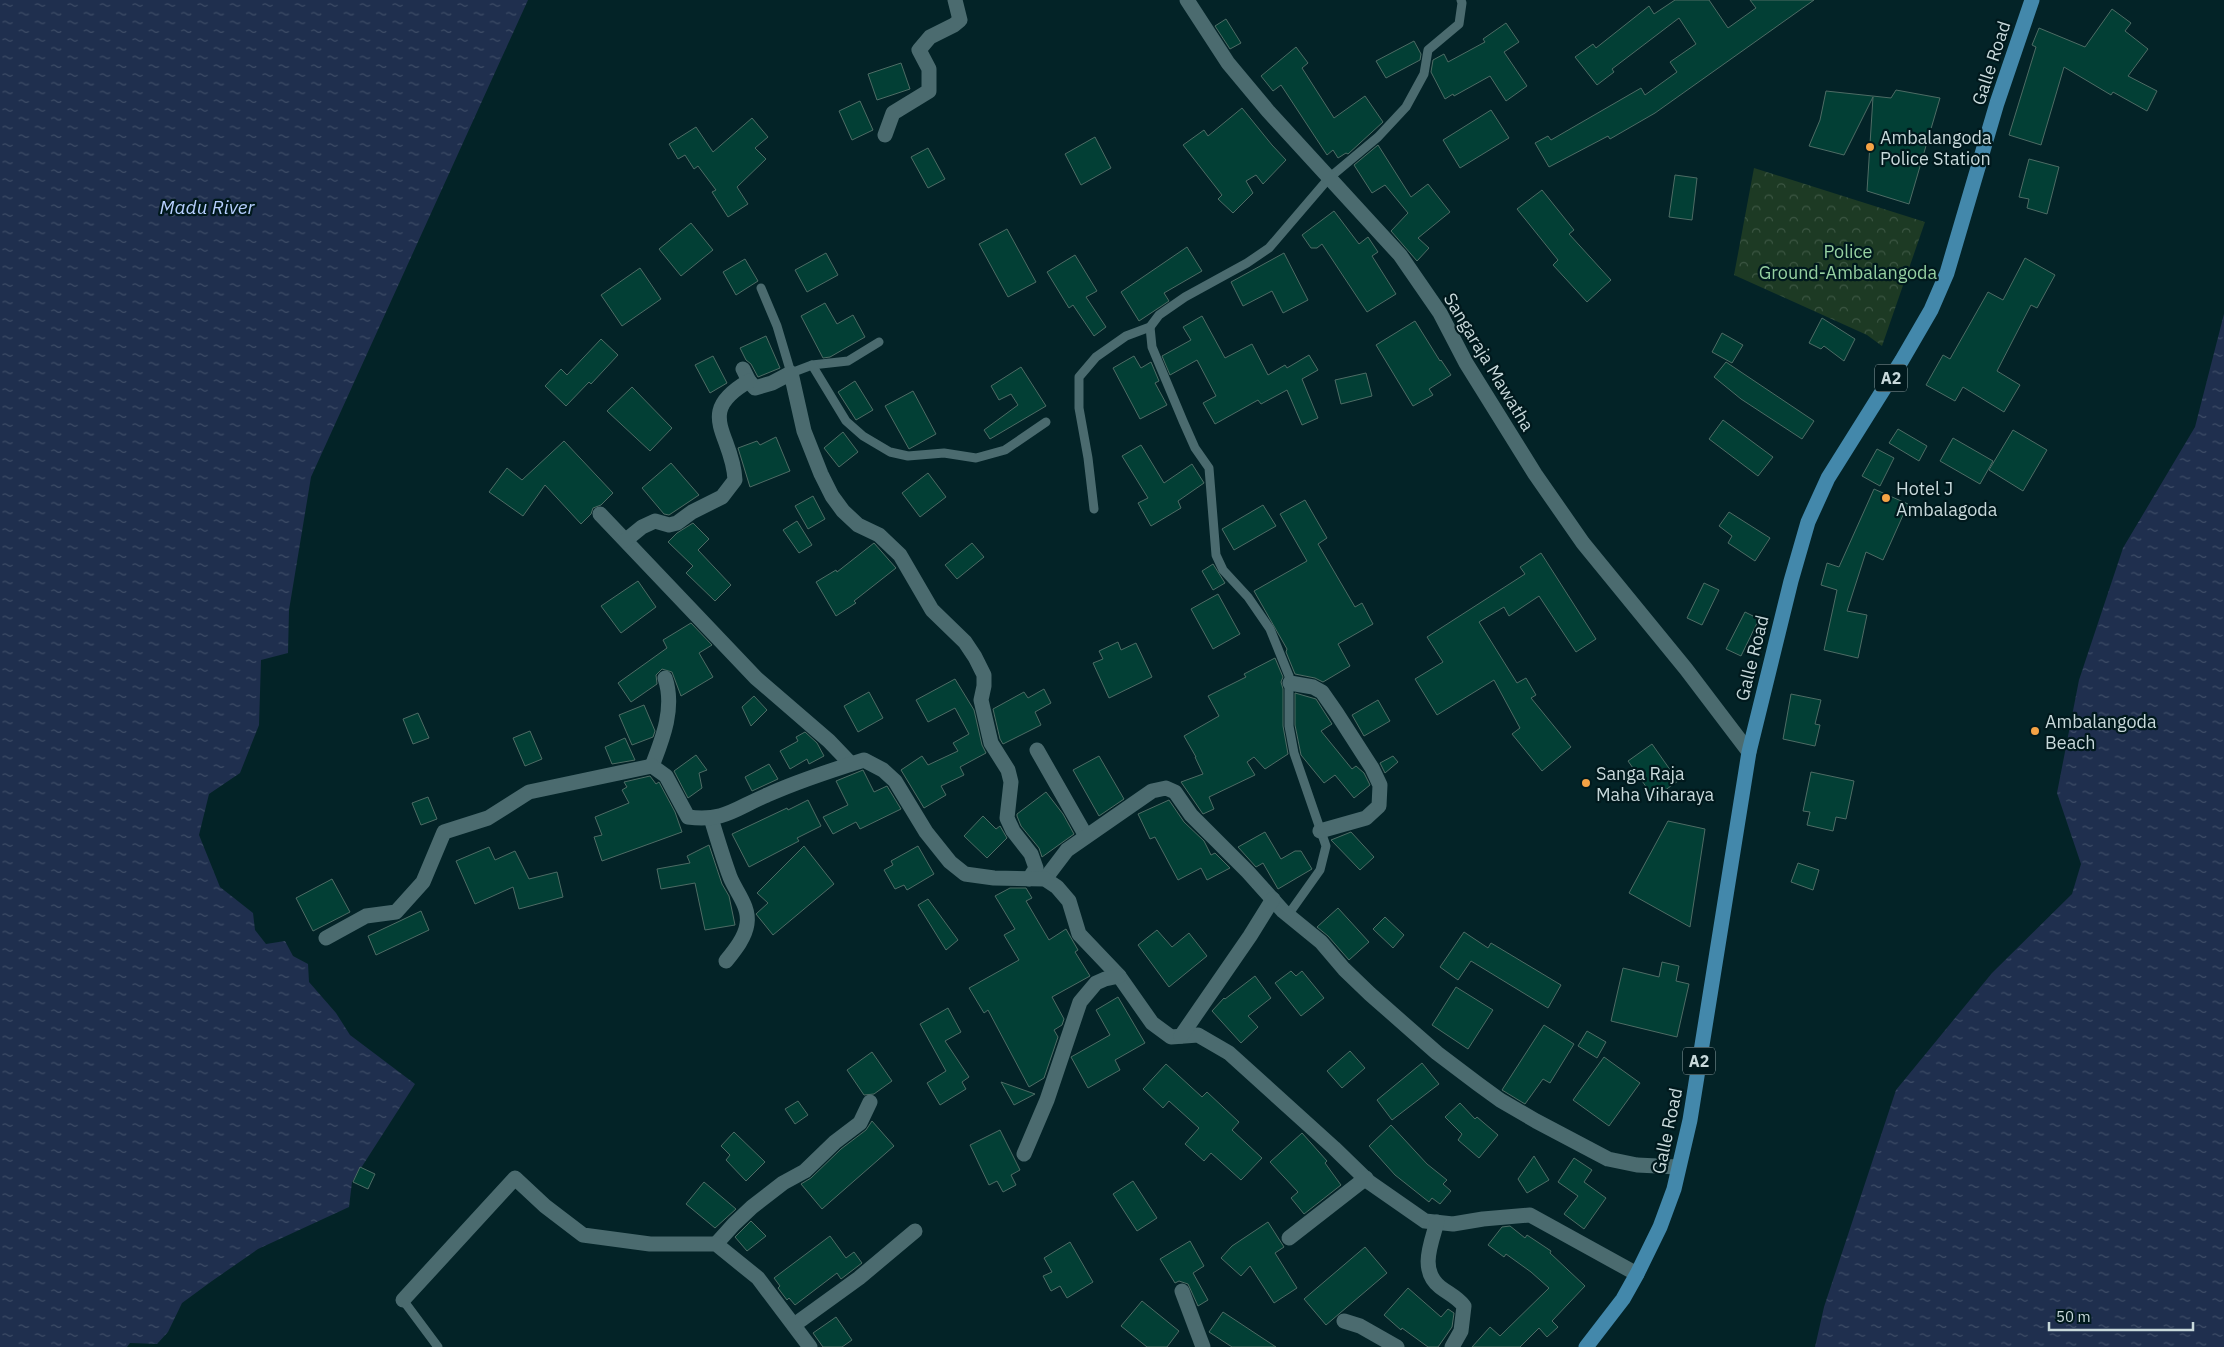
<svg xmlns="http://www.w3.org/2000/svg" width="2224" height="1347" viewBox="0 0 2224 1347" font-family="'IBM Plex Sans',sans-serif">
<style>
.park{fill:url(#park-crowns)}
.water{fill:url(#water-ripples)}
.building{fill:#023f35;stroke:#4e6c65}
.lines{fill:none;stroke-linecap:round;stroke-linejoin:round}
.service{stroke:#4b6b6f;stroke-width:9}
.minor{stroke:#4b6b6f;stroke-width:15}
.trunk{stroke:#4388ab;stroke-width:15}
.poi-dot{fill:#f5a345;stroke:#00191d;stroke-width:2}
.labels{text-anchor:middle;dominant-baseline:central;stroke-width:4.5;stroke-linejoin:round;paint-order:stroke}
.shield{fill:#00191d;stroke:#8c9fa2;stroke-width:1}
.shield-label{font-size:16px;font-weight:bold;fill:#c8d9db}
.street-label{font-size:18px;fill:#c8d9db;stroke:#00191d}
.poi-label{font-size:18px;fill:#c8d9db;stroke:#00191d;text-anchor:start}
.park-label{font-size:18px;fill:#95d0a1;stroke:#00191d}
.water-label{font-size:19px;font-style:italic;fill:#b6cffe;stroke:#00191d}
</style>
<defs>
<pattern id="park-crowns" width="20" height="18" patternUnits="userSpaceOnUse" patternTransform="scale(1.25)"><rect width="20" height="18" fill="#1d3a24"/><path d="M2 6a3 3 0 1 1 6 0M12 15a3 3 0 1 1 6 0" fill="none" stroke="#3c5643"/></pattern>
<pattern id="water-ripples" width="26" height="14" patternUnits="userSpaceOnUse" patternTransform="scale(1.25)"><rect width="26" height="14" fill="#1f2f4e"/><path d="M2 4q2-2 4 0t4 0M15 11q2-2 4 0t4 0" fill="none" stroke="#3e4d67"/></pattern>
</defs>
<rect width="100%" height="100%" fill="#032327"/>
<polygon class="park" points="1754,168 1925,222 1882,346 1867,335 1734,275"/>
<g class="water">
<polygon points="0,0 528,0 311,477 289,610 288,653 261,660 259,725 240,773 209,794 199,835 220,887 253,913 255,930 266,944 285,941 293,956 308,964 309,982 336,1013 350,1035 415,1084 352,1182 349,1207 258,1249 212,1281 182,1303 168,1332 157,1344 130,1343 127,1347 0,1347"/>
<polygon points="2224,314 2224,1347 1815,1347 1824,1307 1896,1090 1992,973 2072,894 2081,864 2057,793 2079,680 2123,548 2195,427"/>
</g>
<g class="building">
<polygon points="1675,0 1709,0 1728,28 1756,8 1750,0 1814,0 1655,113 1610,139 1608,136 1549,167 1535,143 1548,136 1551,140 1641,88 1645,95 1677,72 1670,62 1696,44 1679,18 1612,69 1614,72 1597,85 1575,57 1593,44 1596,48 1649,6 1654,14"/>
<polygon points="2112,9 2131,23 2125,31 2148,49 2128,76 2157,91 2147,111 2113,92 2111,95 2064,67 2041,145 2009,135 2036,47 2032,45 2039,28 2085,47"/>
<polygon points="1226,19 1241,43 1230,49 1215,26"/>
<polygon points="1506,23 1519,42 1504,52 1527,86 1506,101 1490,76 1454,96 1453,94 1445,99 1431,72 1433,60 1444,54 1448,62 1485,42 1483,39"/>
<polygon points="1414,41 1421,54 1420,60 1386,78 1376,61"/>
<polygon points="1296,47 1308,63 1302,68 1334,118 1365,96 1383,122 1348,154 1346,153 1338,158 1333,150 1327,155 1281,85 1273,91 1261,76"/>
<polygon points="901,63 910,89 877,100 868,74"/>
<polygon points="1896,90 1940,98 1909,204 1867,191 1873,97 1844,155 1809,146 1820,120 1826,91 1891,98"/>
<polygon points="860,101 873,130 852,140 839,111"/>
<polygon points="1242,108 1272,145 1286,160 1263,184 1256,175 1246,181 1253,193 1233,213 1218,199 1222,195 1183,145 1204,130 1208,136"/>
<polygon points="1491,110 1509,138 1460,168 1443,140"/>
<polygon points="752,118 768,137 755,148 766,159 737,187 748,204 728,217 712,192 716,190 698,166 694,169 685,155 678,159 669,144 696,127 713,152"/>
<polygon points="1095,137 1111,168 1081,185 1065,154"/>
<polygon points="1378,145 1411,197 1428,184 1450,212 1418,238 1429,248 1417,261 1391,231 1408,213 1385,185 1372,193 1354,165"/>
<polygon points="928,148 945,179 928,188 911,157"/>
<polygon points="2029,159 2059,167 2047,214 2027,208 2029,199 2019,197"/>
<polygon points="1675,175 1697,178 1692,220 1669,217"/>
<polygon points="1542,190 1574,230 1569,234 1611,280 1587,302 1553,265 1558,260 1517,209"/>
<polygon points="1334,211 1359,244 1368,237 1378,252 1372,256 1396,294 1367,312 1322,244 1317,248 1311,248 1302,235"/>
<polygon points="691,223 713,250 681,276 659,249"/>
<polygon points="1007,229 1036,282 1008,297 979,244"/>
<polygon points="1187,247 1202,271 1164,293 1169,301 1139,321 1121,292"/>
<polygon points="826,253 838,275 807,292 795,270"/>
<polygon points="1284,253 1308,300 1283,313 1272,291 1243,306 1231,282"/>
<polygon points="1075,255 1097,291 1086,297 1106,327 1094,336 1073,305 1069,308 1047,272"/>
<polygon points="2025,258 2055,275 2037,308 2031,305 1997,371 2020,385 2004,412 1963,387 1955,401 1926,385 1943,355 1950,359 1988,292 2003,300"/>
<polygon points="745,259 758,281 736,295 723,272"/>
<polygon points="640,268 661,299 622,326 601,295"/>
<polygon points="825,303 837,324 853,315 865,337 830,357 823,358 801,316"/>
<polygon points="1202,316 1225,358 1252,344 1268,375 1285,365 1287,368 1309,355 1318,370 1302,379 1318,418 1302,425 1287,390 1261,404 1258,400 1215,424 1203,403 1216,396 1197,360 1170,375 1162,356 1191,340 1183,327"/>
<polygon points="1822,318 1855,339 1844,361 1824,346 1821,349 1809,343"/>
<polygon points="1415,321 1440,361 1441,360 1451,375 1429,389 1433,395 1413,406 1376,345"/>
<polygon points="1722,333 1743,345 1732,363 1712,352"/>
<polygon points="766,336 780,368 758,377 751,364 746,360 740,348"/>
<polygon points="601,339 618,355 591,384 589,382 566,406 545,386 561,369 567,375"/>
<polygon points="713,356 727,383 710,393 695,365"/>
<polygon points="1134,356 1141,368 1151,362 1159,381 1155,383 1167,405 1140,419 1113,368"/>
<polygon points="1726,362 1814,421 1802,439 1741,399 1714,377"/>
<polygon points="1021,367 1046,406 990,439 984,430 1018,405 1011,394 999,400 991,386"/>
<polygon points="1366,373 1372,396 1341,404 1335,380"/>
<polygon points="855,381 873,410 856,420 838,392"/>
<polygon points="632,387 672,428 650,451 607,411"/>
<polygon points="913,391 936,434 909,449 885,406"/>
<polygon points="1723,420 1773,457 1758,476 1709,439"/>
<polygon points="1898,429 1927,446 1919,461 1889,443"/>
<polygon points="2013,430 2047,450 2023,491 1989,470"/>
<polygon points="843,432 858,452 839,467 824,448"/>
<polygon points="776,437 790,471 750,487 738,448 757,441 760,445"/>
<polygon points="1953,438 1993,461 1980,484 1940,461"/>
<polygon points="564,441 613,493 601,505 593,508 591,514 581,524 545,485 523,516 489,492 507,468 522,480"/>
<polygon points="1141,445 1164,483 1192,464 1204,483 1178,501 1181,508 1151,526 1138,503 1148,498 1122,456"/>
<polygon points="1877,449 1894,458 1880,486 1862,476"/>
<polygon points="671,463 699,495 669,515 664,514 642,488"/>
<polygon points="928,473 946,497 920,517 902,493"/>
<polygon points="1874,489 1908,504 1883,560 1866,552 1847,611 1867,615 1858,658 1824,650 1837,590 1821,585 1827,563 1839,567"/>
<polygon points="813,496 825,519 808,529 795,506"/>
<polygon points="1305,500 1327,538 1318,544 1355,607 1362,603 1373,624 1338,644 1350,666 1323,682 1315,678 1295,674 1286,652 1287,649 1254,591 1307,561 1280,514"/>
<polygon points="1263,505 1276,526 1234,550 1222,529"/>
<polygon points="1729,512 1770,538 1755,561 1728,543 1732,536 1719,526"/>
<polygon points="797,521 812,545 799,553 783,530"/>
<polygon points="693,523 709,539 698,550 731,585 715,601 686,573 693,566 668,542 677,533"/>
<polygon points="874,543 896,568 854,601 856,603 836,616 816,582 836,570 837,572"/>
<polygon points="972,543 984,557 957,579 945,565"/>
<polygon points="1541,553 1596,639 1576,652 1539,596 1509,616 1504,607 1479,622 1517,683 1526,678 1536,695 1531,698 1571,747 1542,771 1512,734 1520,728 1494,680 1437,715 1415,679 1443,662 1427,637 1525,574 1520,567"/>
<polygon points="1213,564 1225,583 1213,590 1202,571"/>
<polygon points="638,581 656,607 621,633 601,606"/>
<polygon points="1704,583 1719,590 1702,625 1687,618"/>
<polygon points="1218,594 1240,634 1213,649 1191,609"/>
<polygon points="1745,612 1759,619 1741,656 1726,649"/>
<polygon points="691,623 712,645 699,653 713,677 681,696 672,672 662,669 656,675 657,684 631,702 618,683 667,648 663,640"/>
<polygon points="1118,642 1121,650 1136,643 1152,677 1109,698 1093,663 1103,659 1099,651"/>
<polygon points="1275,658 1283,677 1281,682 1283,689 1283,726 1288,754 1265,769 1254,757 1247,762 1255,775 1209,797 1214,809 1203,814 1181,782 1203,774 1195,757 1196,757 1184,736 1219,716 1208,696 1246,677 1244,674"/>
<polygon points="955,679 974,710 982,745 986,753 960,767 964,775 941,786 946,795 924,808 901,770 922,756 928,765 958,751 953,743 969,734 955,708 928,722 916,700"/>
<polygon points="1044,689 1051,703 1035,712 1041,725 1003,744 1000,739 993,709 1024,692 1028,698"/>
<polygon points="869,692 883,718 858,732 844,706"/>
<polygon points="1295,693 1316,699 1332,724 1321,731 1352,769 1356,766 1364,773 1370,785 1354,798 1335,775 1324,783 1301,755 1295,725"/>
<polygon points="1791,694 1821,700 1815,724 1820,725 1815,746 1783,739"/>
<polygon points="754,696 767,710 751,726 742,707"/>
<polygon points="1378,700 1390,721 1364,736 1352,715"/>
<polygon points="644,705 655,731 653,737 632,745 619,715"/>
<polygon points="418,713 429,738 413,744 403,719"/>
<polygon points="530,731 542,759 525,766 513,738"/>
<polygon points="805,732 817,743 824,756 809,764 807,759 790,769 780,751 798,741 796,737"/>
<polygon points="625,738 635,760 612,764 605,747"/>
<polygon points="1652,744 1678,781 1654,798 1628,761"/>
<polygon points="696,755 707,770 699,773 702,788 688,798 674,771"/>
<polygon points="1099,756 1124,799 1099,816 1073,770"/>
<polygon points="1393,756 1398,762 1385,773 1380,763"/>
<polygon points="769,764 778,779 752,791 745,777"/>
<polygon points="863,770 874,792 887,786 901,809 860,829 856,822 833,834 823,817 848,805 836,781"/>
<polygon points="1811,772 1854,781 1846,819 1836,817 1833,831 1807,825 1810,812 1803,811"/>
<polygon points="650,776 656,784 659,782 675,812 682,832 602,861 594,837 602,835 595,817 629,803 622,790 627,787 624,782"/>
<polygon points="1046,792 1063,814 1074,834 1042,857 1039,848 1021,826 1017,816 1017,814"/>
<polygon points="428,797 437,819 421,825 412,803"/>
<polygon points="808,800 821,826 797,838 799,841 749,867 732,834 787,808 788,810"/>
<polygon points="1169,800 1184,822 1204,841 1211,855 1215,853 1230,868 1207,880 1201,868 1178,880 1155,837 1150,839 1138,814"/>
<polygon points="983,816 996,829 1000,826 1007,838 987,858 964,836"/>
<polygon points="1668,821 1705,829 1690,927 1629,893"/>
<polygon points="1265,832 1281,859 1295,851 1301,851 1312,869 1278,889 1263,863 1256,867 1238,847"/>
<polygon points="1351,832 1374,857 1360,870 1331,840"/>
<polygon points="709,845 722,884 729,896 735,925 705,930 695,883 661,889 657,869 690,863 687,856"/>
<polygon points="804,846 834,884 773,935 756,914 768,903 757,893"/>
<polygon points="918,846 934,874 907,890 904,885 895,889 884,870 893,865 891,861"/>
<polygon points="489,847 495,860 515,851 529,879 557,872 563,897 519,909 513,887 475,904 456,861"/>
<polygon points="1798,863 1819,870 1813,890 1791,882"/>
<polygon points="332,879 350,912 313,931 296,898"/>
<polygon points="1010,888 1026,888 1032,898 1026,901 1049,940 1066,929 1078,950 1075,952 1090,976 1052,997 1064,1019 1062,1025 1054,1030 1058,1037 1044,1078 1029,1087 988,1010 984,1013 969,988 1019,960 1004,935 1015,929 995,896"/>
<polygon points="928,899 958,940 946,950 918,905"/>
<polygon points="1338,908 1369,942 1349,960 1328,936 1317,927"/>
<polygon points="421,911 429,930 376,955 368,936"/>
<polygon points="1385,917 1404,935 1393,948 1373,929"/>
<polygon points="1157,930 1172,947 1189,933 1207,956 1169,987 1138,945"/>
<polygon points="1464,932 1488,948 1491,943 1561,985 1548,1008 1471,961 1458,980 1440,967"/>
<polygon points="1662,962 1679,966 1676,981 1689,984 1677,1037 1611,1021 1623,968 1659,977"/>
<polygon points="1291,971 1296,976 1302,971 1324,998 1301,1016 1275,983"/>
<polygon points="1255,976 1271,998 1248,1016 1258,1027 1241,1043 1212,1011 1224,998 1225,999"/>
<polygon points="1456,987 1493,1010 1468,1049 1432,1025"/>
<polygon points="1118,997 1145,1043 1115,1060 1120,1070 1088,1088 1071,1057 1110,1035 1096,1010"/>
<polygon points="948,1008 961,1032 945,1041 969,1077 962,1082 966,1089 940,1105 927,1083 946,1071 920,1024"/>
<polygon points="1544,1025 1574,1044 1550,1083 1543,1079 1525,1104 1502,1090"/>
<polygon points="1587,1031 1606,1042 1597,1058 1578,1046"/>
<polygon points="1350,1051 1365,1068 1342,1088 1327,1071"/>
<polygon points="872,1052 892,1081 874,1094 864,1095 847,1070"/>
<polygon points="1604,1057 1640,1083 1609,1126 1573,1100"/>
<polygon points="1422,1063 1439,1084 1392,1120 1377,1100"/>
<polygon points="1166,1064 1202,1097 1207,1092 1239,1122 1232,1130 1262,1158 1241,1180 1211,1153 1204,1161 1185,1144 1199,1128 1169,1101 1163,1108 1143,1089"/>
<polygon points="1001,1082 1035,1094 1014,1105"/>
<polygon points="798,1101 808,1115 795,1124 785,1109"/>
<polygon points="1460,1103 1475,1119 1477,1117 1498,1135 1479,1158 1458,1140 1462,1134 1445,1117"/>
<polygon points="872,1121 894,1146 822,1209 801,1184 811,1178 841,1149 866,1130"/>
<polygon points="1391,1125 1427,1164 1447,1180 1443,1184 1451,1191 1440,1204 1432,1198 1429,1202 1395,1175 1369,1146"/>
<polygon points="1000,1130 1020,1170 1011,1175 1016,1185 1003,1192 997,1181 989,1185 970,1145"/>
<polygon points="734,1132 765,1162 746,1181 726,1160 730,1155 721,1146"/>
<polygon points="1302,1133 1327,1161 1325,1163 1341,1185 1304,1214 1291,1198 1298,1192 1270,1162"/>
<polygon points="1534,1156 1549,1180 1527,1193 1518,1179"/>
<polygon points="1574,1158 1592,1170 1584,1182 1606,1198 1584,1229 1564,1214 1578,1196 1558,1182"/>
<polygon points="360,1167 375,1174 368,1189 353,1182"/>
<polygon points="1133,1181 1157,1218 1137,1231 1113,1194"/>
<polygon points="704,1182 736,1209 715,1228 686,1204"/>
<polygon points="751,1221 766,1236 747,1251 735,1237"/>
<polygon points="1268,1222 1284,1247 1275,1253 1297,1288 1274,1303 1250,1266 1241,1276 1221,1258 1232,1246"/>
<polygon points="1510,1226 1525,1238 1527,1235 1551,1251 1550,1253 1585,1286 1552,1321 1558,1327 1547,1337 1539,1328 1520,1347 1472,1347 1490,1327 1500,1336 1549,1288 1531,1272 1506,1254 1504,1257 1488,1245 1502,1227"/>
<polygon points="830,1236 846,1258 854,1252 862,1263 841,1279 837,1273 795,1305 789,1298 787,1300 778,1288 780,1286 774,1278"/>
<polygon points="1190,1241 1204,1266 1193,1273 1208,1300 1198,1306 1188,1284 1179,1281 1175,1283 1160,1259"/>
<polygon points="1070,1242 1093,1282 1067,1298 1060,1286 1051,1291 1043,1276 1052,1272 1044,1258"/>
<polygon points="1365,1247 1387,1273 1326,1325 1304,1299"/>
<polygon points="1408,1288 1441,1317 1448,1309 1454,1313 1452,1327 1438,1347 1428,1347 1402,1328 1401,1330 1384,1315"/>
<polygon points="1142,1301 1179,1331 1167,1347 1147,1347 1121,1326"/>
<polygon points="1223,1312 1276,1347 1232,1347 1209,1332"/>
<polygon points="836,1317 852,1340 842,1347 823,1347 813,1333"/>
</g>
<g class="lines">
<g class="service">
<polyline points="761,288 777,326 791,373 812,365 848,361 879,342"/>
<polyline points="1150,327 1152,347 1183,421 1195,448 1209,468 1216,555 1223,570 1248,597 1270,629 1289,676 1289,726 1294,753 1326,846 1320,870 1288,915"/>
<polyline points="812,365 846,421 863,436 890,452 908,456 944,453 976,458 1005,450 1046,422"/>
<polyline points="1094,509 1088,458 1079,408 1079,377 1096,357 1126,336 1150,327 1159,315 1185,297 1247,263 1269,248 1329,178 1378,137 1406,107 1424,74 1428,50 1459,24 1462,3 1461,0"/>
<polyline points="403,1300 438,1347"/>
</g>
<g class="minor">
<polyline points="1187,0 1228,63 1268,111 1400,255 1440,313 1466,363 1535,474 1583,543 1686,669 1749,752"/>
<polyline points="885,135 893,113 929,91 929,69 919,50 930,37 954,25 960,20 955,0"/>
<polyline points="743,369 749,381 755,388 772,383 791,373 804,431 821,474 832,496 843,511 858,525 879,535 900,555 932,610 965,642 975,657 984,675 984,686 981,700 991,743 1008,770 1011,782 1007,818 1013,831 1031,854 1036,868 1029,879"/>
<polyline points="600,514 756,678 829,741 851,764"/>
<path d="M626,540L642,527L655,521L669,525L677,523L692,512L722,497L735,480C733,434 693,413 749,381"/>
<polyline points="1290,683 1313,687 1322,692 1336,712 1372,768 1380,785 1379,806 1366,818 1320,831"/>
<polyline points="1037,750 1086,836"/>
<path d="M652,766C663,738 675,707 665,678"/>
<path d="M711,818C717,838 723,858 730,877C736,892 750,907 747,924C745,938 734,951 726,961"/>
<polyline points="1045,879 1067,850 1152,791 1166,788 1175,792 1191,815 1248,872 1283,911 1321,942 1344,969 1370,994 1437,1053 1478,1084 1500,1100 1536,1121 1608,1159 1637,1165 1678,1167"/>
<path d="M326,938L366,916L396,912L423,882L444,832L488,818L529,792L652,766L666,776L688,817C724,822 736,808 767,795C798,781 832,770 864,760L883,770L895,781L926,832L950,862L965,874L994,878L1045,879L1057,887L1069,901L1079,934L1119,976L1152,1023L1171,1037L1198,1035L1229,1053L1334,1148L1369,1182L1425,1221L1453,1224L1483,1219L1530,1215L1637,1274"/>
<polyline points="1181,1036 1250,936 1273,899"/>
<polyline points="1024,1154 1047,1100 1080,1002 1096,983 1105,979 1119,976"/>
<path d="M1437,1222C1431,1244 1419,1270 1440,1287C1449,1294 1457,1297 1464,1306L1461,1331L1452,1347"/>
<polyline points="1289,1238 1366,1178"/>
<polyline points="716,1244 734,1224 752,1207 783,1183 805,1171 835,1142 860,1123 870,1102"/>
<polyline points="1182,1291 1203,1347"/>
<polyline points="403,1300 515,1178 545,1206 583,1235 650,1244 716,1244 758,1278 810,1347"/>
<polyline points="1344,1321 1360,1326 1397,1347"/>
<polyline points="794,1325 859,1278 915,1231"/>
</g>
<polyline class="trunk" points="1586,1347 1623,1299 1637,1274 1660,1227 1674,1189 1690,1120 1749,752 1791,581 1808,522 1828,478 1902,360 1931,310 1947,273 1997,103 2032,0"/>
</g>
<g class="poi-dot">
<circle cx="1870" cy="147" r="5"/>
<circle cx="1886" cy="498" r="5"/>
<circle cx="2035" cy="731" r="5"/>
<circle cx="1586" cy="783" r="5"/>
</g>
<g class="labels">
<g class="shield">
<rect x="1875" y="364.5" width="32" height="27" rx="4"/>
<rect x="1683" y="1047.5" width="32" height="27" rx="4"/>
</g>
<g class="shield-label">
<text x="1891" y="378">A2</text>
<text x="1699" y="1061">A2</text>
</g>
<g class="street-label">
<text transform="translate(1991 63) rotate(-72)">Galle Road</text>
<text transform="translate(1489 362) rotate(59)">Sangaraja Mawatha</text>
<text transform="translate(1752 658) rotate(-76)">Galle Road</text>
<text transform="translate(1667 1131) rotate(-78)">Galle Road</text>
</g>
<g class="poi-label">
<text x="1880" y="137">Ambalangoda<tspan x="1880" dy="21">Police Station</tspan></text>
<text x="1896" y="488">Hotel J<tspan x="1896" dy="21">Ambalagoda</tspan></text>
<text x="2045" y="721">Ambalangoda<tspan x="2045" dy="21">Beach</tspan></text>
<text x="1596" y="773">Sanga Raja<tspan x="1596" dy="21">Maha Viharaya</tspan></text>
</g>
<g class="park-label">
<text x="1848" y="251">Police<tspan x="1848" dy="21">Ground-Ambalangoda</tspan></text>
</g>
<g class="water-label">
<text x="207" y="207">Madu River</text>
</g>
</g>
<path d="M2049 1322v8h144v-8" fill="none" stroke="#c8d9db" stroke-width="2.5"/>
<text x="2056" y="1322" font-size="15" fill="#c8d9db" stroke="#00191d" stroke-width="4" paint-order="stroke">50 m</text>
</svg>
